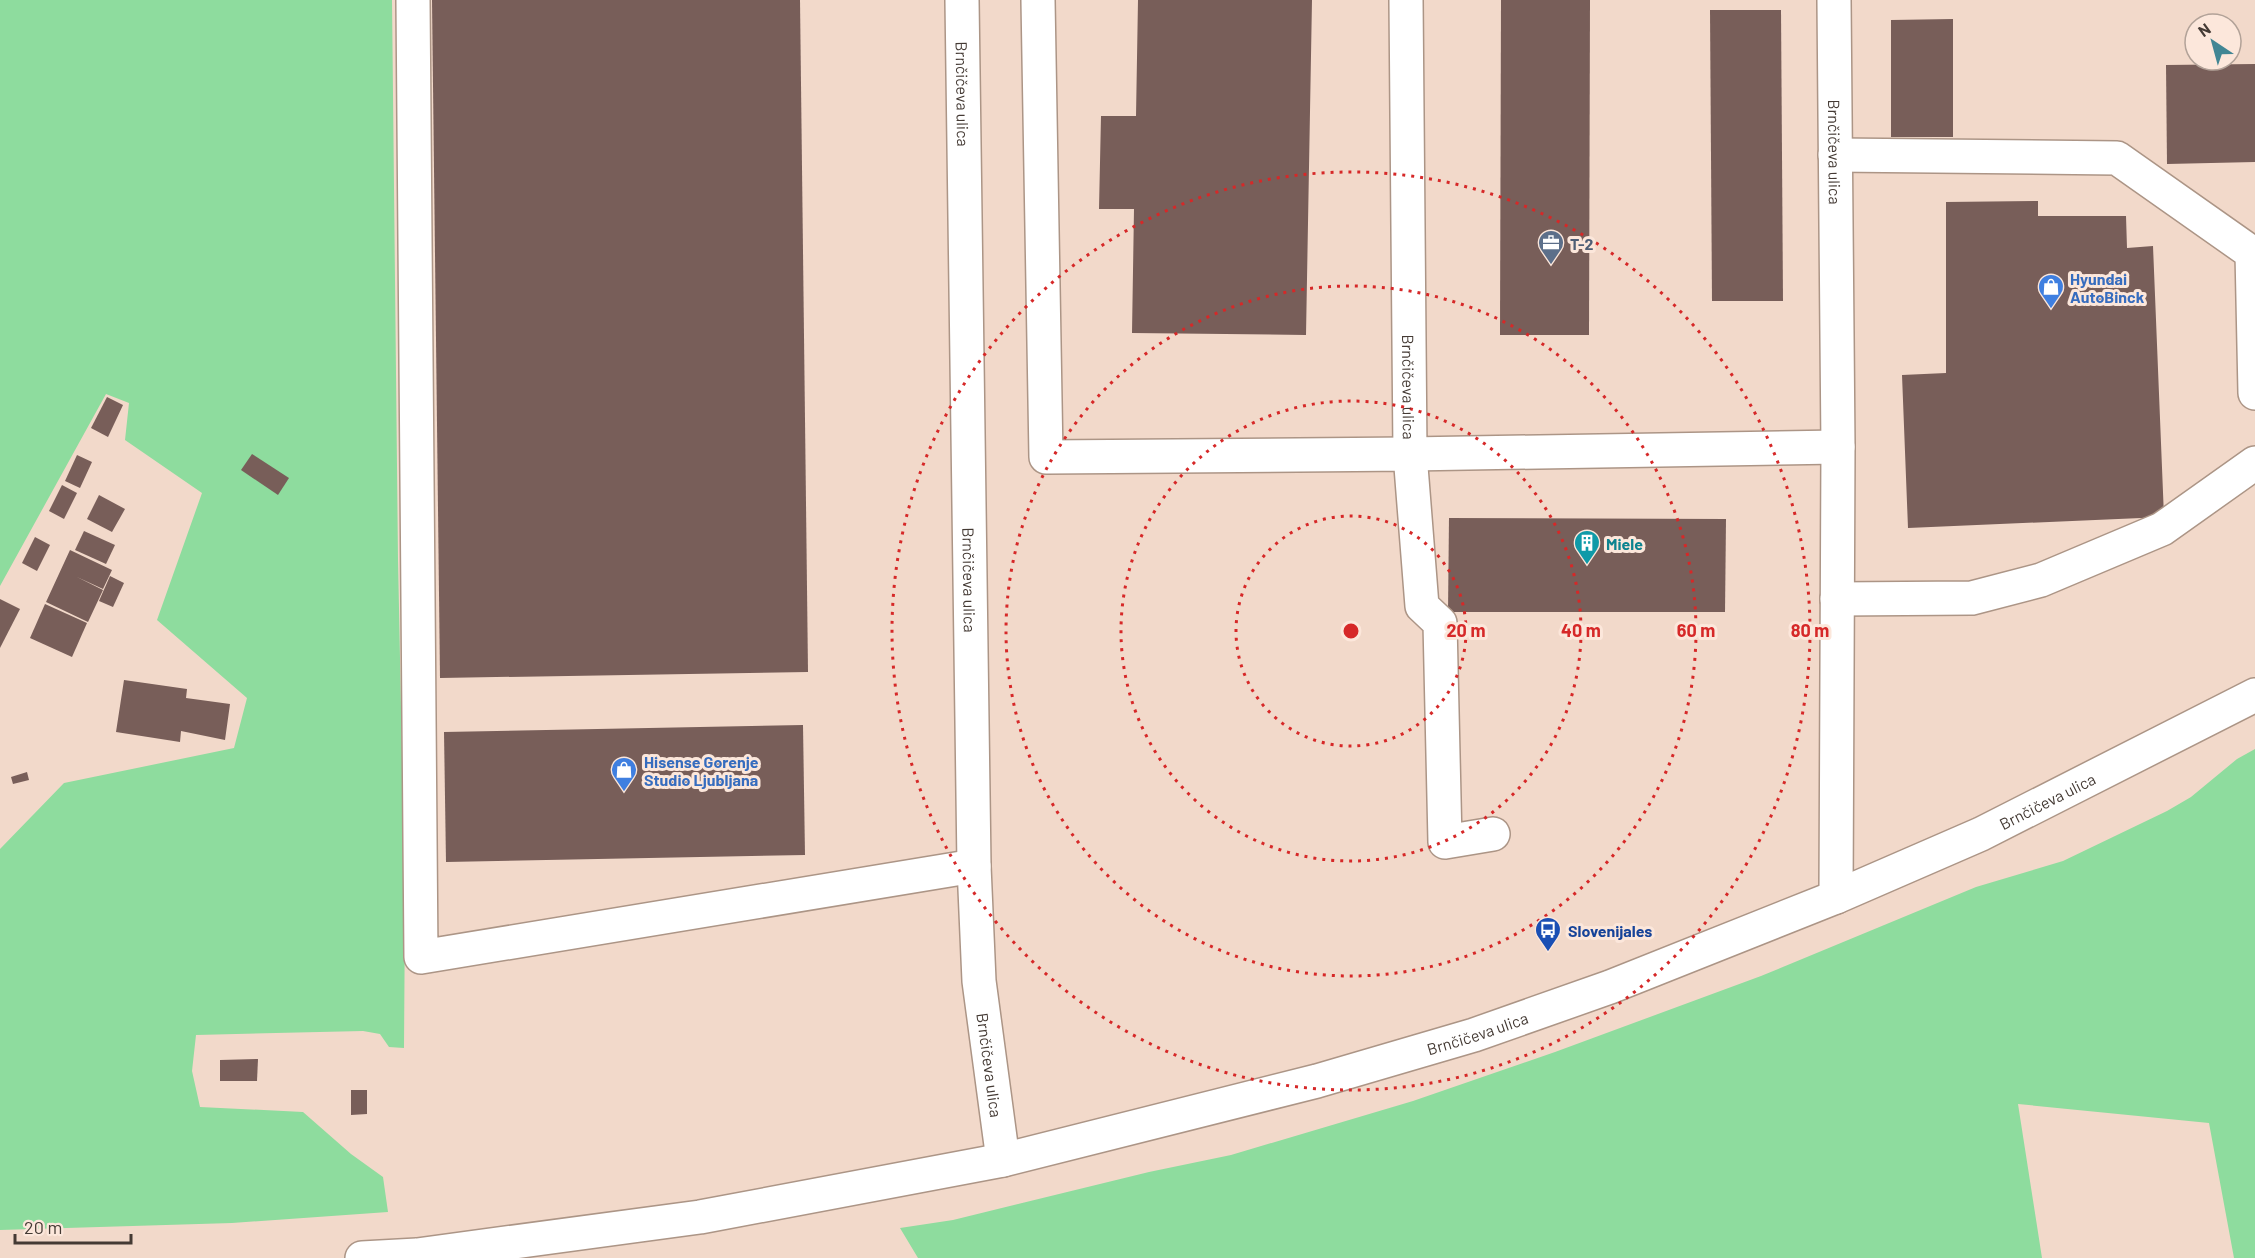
<svg xmlns="http://www.w3.org/2000/svg" width="2255" height="1258" viewBox="0 0 2255 1258" font-family="Barlow,sans-serif">
<style>
.green{fill:#8edc9e}
.building{fill:#785e59}
.lines{fill:none;stroke-linecap:round;stroke-linejoin:round}
.minor-casing{stroke:#ac9586;stroke-width:36}
.minor{stroke:#fff;stroke-width:33}
.ring{fill:none;stroke:#d62828;stroke-width:3;stroke-dasharray:3 6}
.labels{text-anchor:middle;dominant-baseline:central;stroke-width:6;stroke-linejoin:round;paint-order:stroke}
.street-label{font-size:16px;fill:#443a34;stroke:#fce7db}
.service-label{font-size:16px;font-weight:bold;fill:#4e5e75;stroke:#fce7db;text-anchor:start}
.shop-label{font-size:16px;font-weight:bold;fill:#366cbe;stroke:#fce7db;text-anchor:start}
.culture-label{font-size:16px;font-weight:bold;fill:#0d838f;stroke:#fce7db;text-anchor:start}
.transit-label{font-size:16px;font-weight:bold;fill:#164399;stroke:#fce7db;text-anchor:start}
.centre{fill:#d62828;stroke:#fce7db;stroke-width:3}
.ring-label{font-size:18px;text-anchor:middle;font-weight:bold;fill:#d62828;stroke:#fce7db;stroke-width:6;stroke-linejoin:round;paint-order:stroke}
</style>
<rect width="100%" height="100%" fill="#f2d9ca"/>
<g class="green">
<polygon points="0,0 392,0 398,559 405,905 404,1048 389,1047 380,1034 363,1031 196,1035 192,1071 200,1107 303,1112 351,1154 383,1177 388,1212 232,1223 0,1230 0,849 64,783 234,748 247,698 157,620 202,493 125,440 129,403 106,394 0,586"/>
<polygon points="2255,749 2255,1258 2234,1258 2209,1123 2018,1104 2042,1258 918,1258 900,1228 953,1220 1149,1172 1231,1155 1413,1101 1555,1052 1761,976 1976,887 2063,861 2167,811 2191,797 2237,759"/>
</g>
<g class="building">
<polygon points="432,0 800,0 808,672 440,678"/>
<polygon points="1138,0 1312,0 1306,335 1132,333 1134,209 1099,209 1101,116 1136,116"/>
<polygon points="1501,0 1590,0 1589,335 1500,335"/>
<polygon points="1710,10 1781,10 1783,301 1712,301"/>
<polygon points="1953,19 1953,137 1891,137 1891,20"/>
<polygon points="2255,64 2255,162 2167,164 2166,65"/>
<polygon points="2038,201 2038,216 2126,216 2127,248 2153,246 2164,517 1908,528 1902,375 1946,373 1946,202"/>
<polygon points="107,397 123,405 108,437 91,428"/>
<polygon points="252,454 289,478 278,495 241,470"/>
<polygon points="77,455 92,462 80,488 65,481"/>
<polygon points="62,485 77,493 64,519 49,511"/>
<polygon points="99,495 125,509 112,532 87,519"/>
<polygon points="1449,518 1726,519 1725,612 1448,612"/>
<polygon points="84,531 115,545 106,564 75,550"/>
<polygon points="35,537 50,545 37,571 22,563"/>
<polygon points="70,550 112,570 103,589 77,577 103,590 88,622 46,602"/>
<polygon points="110,576 124,583 113,607 99,601"/>
<polygon points="0,599 20,609 0,648"/>
<polygon points="45,604 87,623 72,657 30,638"/>
<polygon points="124,680 187,689 186,698 230,704 225,740 181,731 180,742 116,732"/>
<polygon points="803,725 805,855 446,862 444,732"/>
<polygon points="27,772 29,780 13,784 11,777"/>
<polygon points="258,1059 257,1081 220,1081 220,1060"/>
<polygon points="351,1090 367,1090 367,1114 351,1115"/>
</g>
<g class="lines">
<defs>
<g id="minor">
<polyline points="413,0 421,957 974,866"/>
<path id="s1" d="M962,0L974,866L979,981L1003,1160"/>
<polyline points="1038,0 1046,457 1410,454 1422,606 1440,623 1445,842 1493,834"/>
<path id="s2" d="M1406,0L1410,454L1838,447"/>
<path id="s3" d="M1834,0L1838,447L1836,897"/>
<polyline points="1835,155 2117,158 2252,253 2255,393"/>
<polyline points="1837,599 1972,598 2041,580 2162,529 2255,463"/>
<path id="s4" d="M362,1258L417,1255L700,1217L1003,1160L1317,1081L1474,1035L1610,987L1836,897L1981,834L2255,695"/>
</g>
</defs>
<use href="#minor" class="minor-casing"/>
<use href="#minor" class="minor"/>
</g>
<g class="ring">
<circle cx="1351" cy="631" r="115"/>
<circle cx="1351" cy="631" r="230"/>
<circle cx="1351" cy="631" r="345"/>
<circle cx="1351" cy="631" r="459"/>
</g>
<defs>
<symbol id="office-pin" viewBox="-11 -11 22 30"><path d="M0 17L-7.5 6A9.5 9.5 0 1 1 7.5 6Z" fill="#5c6f8a" stroke="#fce7db"/><path d="M-6-3h4V-5.5h4V-3h4V5H-6ZM-1-4.5V-3h2v-1.5ZM-6 0V1H6V0Z" fill="#fff"/></symbol>
<symbol id="shop-pin" viewBox="-11 -11 22 30"><path d="M0 17L-7.5 6A9.5 9.5 0 1 1 7.5 6Z" fill="#3f7fe0" stroke="#fce7db"/><path d="M-5-2.5h2.3a2.7 3.5 0 0 1 5.4 0H5L5.5 6h-11ZM-1.5-2.5h3a1.5 2.3 0 0 0-3 0Z" fill="#fff"/></symbol>
<symbol id="building-pin" viewBox="-11 -11 22 30"><path d="M0 17L-7.5 6A9.5 9.5 0 1 1 7.5 6Z" fill="#0f9aa8" stroke="#fce7db"/><path d="M-4-6H4V6H1V3H-1V6H-4ZM-2.5-4.3h1.7v1.8h-1.7ZM.8-4.3h1.7v1.8H.8ZM-2.5-1h1.7V.8h-1.7ZM.8-1h1.7V.8H.8Z" fill="#fff"/></symbol>
<symbol id="bus-pin" viewBox="-11 -11 22 30"><path d="M0 17L-7.5 6A9.5 9.5 0 1 1 7.5 6Z" fill="#1a4fb4" stroke="#fce7db"/><path d="M-5-6H5V4H4V6H2V4H-2V6H-4V4H-5ZM-3.5-4V0h7V-4ZM-3.5 1.2v1.5H-2V1.2ZM2 1.2v1.5H3.5V1.2Z" fill="#fff"/></symbol>
</defs>
<g fill-rule="evenodd">
<use href="#office-pin" x="1536" y="228" width="30" height="40"/>
<use href="#shop-pin" x="2036" y="272" width="30" height="40"/>
<use href="#building-pin" x="1572" y="528" width="30" height="40"/>
<use href="#shop-pin" x="609" y="755" width="30" height="40"/>
<use href="#bus-pin" x="1533" y="915" width="30" height="40"/>
</g>
<g class="labels">
<g class="street-label">
<text stroke="none"><textPath href="#s1" startOffset="94">Brnčičeva ulica</textPath></text>
<text stroke="none"><textPath href="#s3" startOffset="152">Brnčičeva ulica</textPath></text>
<text stroke="none"><textPath href="#s2" startOffset="387">Brnčičeva ulica</textPath></text>
<text stroke="none"><textPath href="#s1" startOffset="580">Brnčičeva ulica</textPath></text>
<text stroke="none"><textPath href="#s4" startOffset="1756">Brnčičeva ulica</textPath></text>
<text stroke="none"><textPath href="#s4" startOffset="1140">Brnčičeva ulica</textPath></text>
<text stroke="none"><textPath href="#s1" startOffset="1066">Brnčičeva ulica</textPath></text>
</g>
<g class="service-label">
<text x="1570" y="243">T-2</text>
</g>
<g class="shop-label">
<text x="2070" y="278">Hyundai<tspan x="2070" dy="18">AutoBinck</tspan></text>
<text x="644" y="761">Hisense Gorenje<tspan x="644" dy="18">Studio Ljubljana</tspan></text>
</g>
<g class="culture-label">
<text x="1606" y="543">Miele</text>
</g>
<g class="transit-label">
<text x="1568" y="930">Slovenijales</text>
</g>
</g>
<circle cx="1351" cy="631" r="9" class="centre"/>
<g class="ring-label">
<text x="1466" y="637">20 m</text>
<text x="1581" y="637">40 m</text>
<text x="1696" y="637">60 m</text>
<text x="1810" y="637">80 m</text>
</g>
<g transform="translate(2213 42) rotate(324)"><circle r="28" fill="#fce7db" stroke="#b2a298" stroke-width="1.5"/>
<path d="M0-4.5L10 22L0 15L-10 22Z" fill="#418694"/>
<text y="-9" font-size="16" font-weight="bold" text-anchor="middle" fill="#443a34">N</text>
</g>
<path d="M15 1234v9h116v-9" fill="none" stroke="#443a34" stroke-width="3"/>
<text x="24" y="1234" font-size="18" fill="#443a34" stroke="#fce7db" stroke-width="4.5" paint-order="stroke">20 m</text>
</svg>
